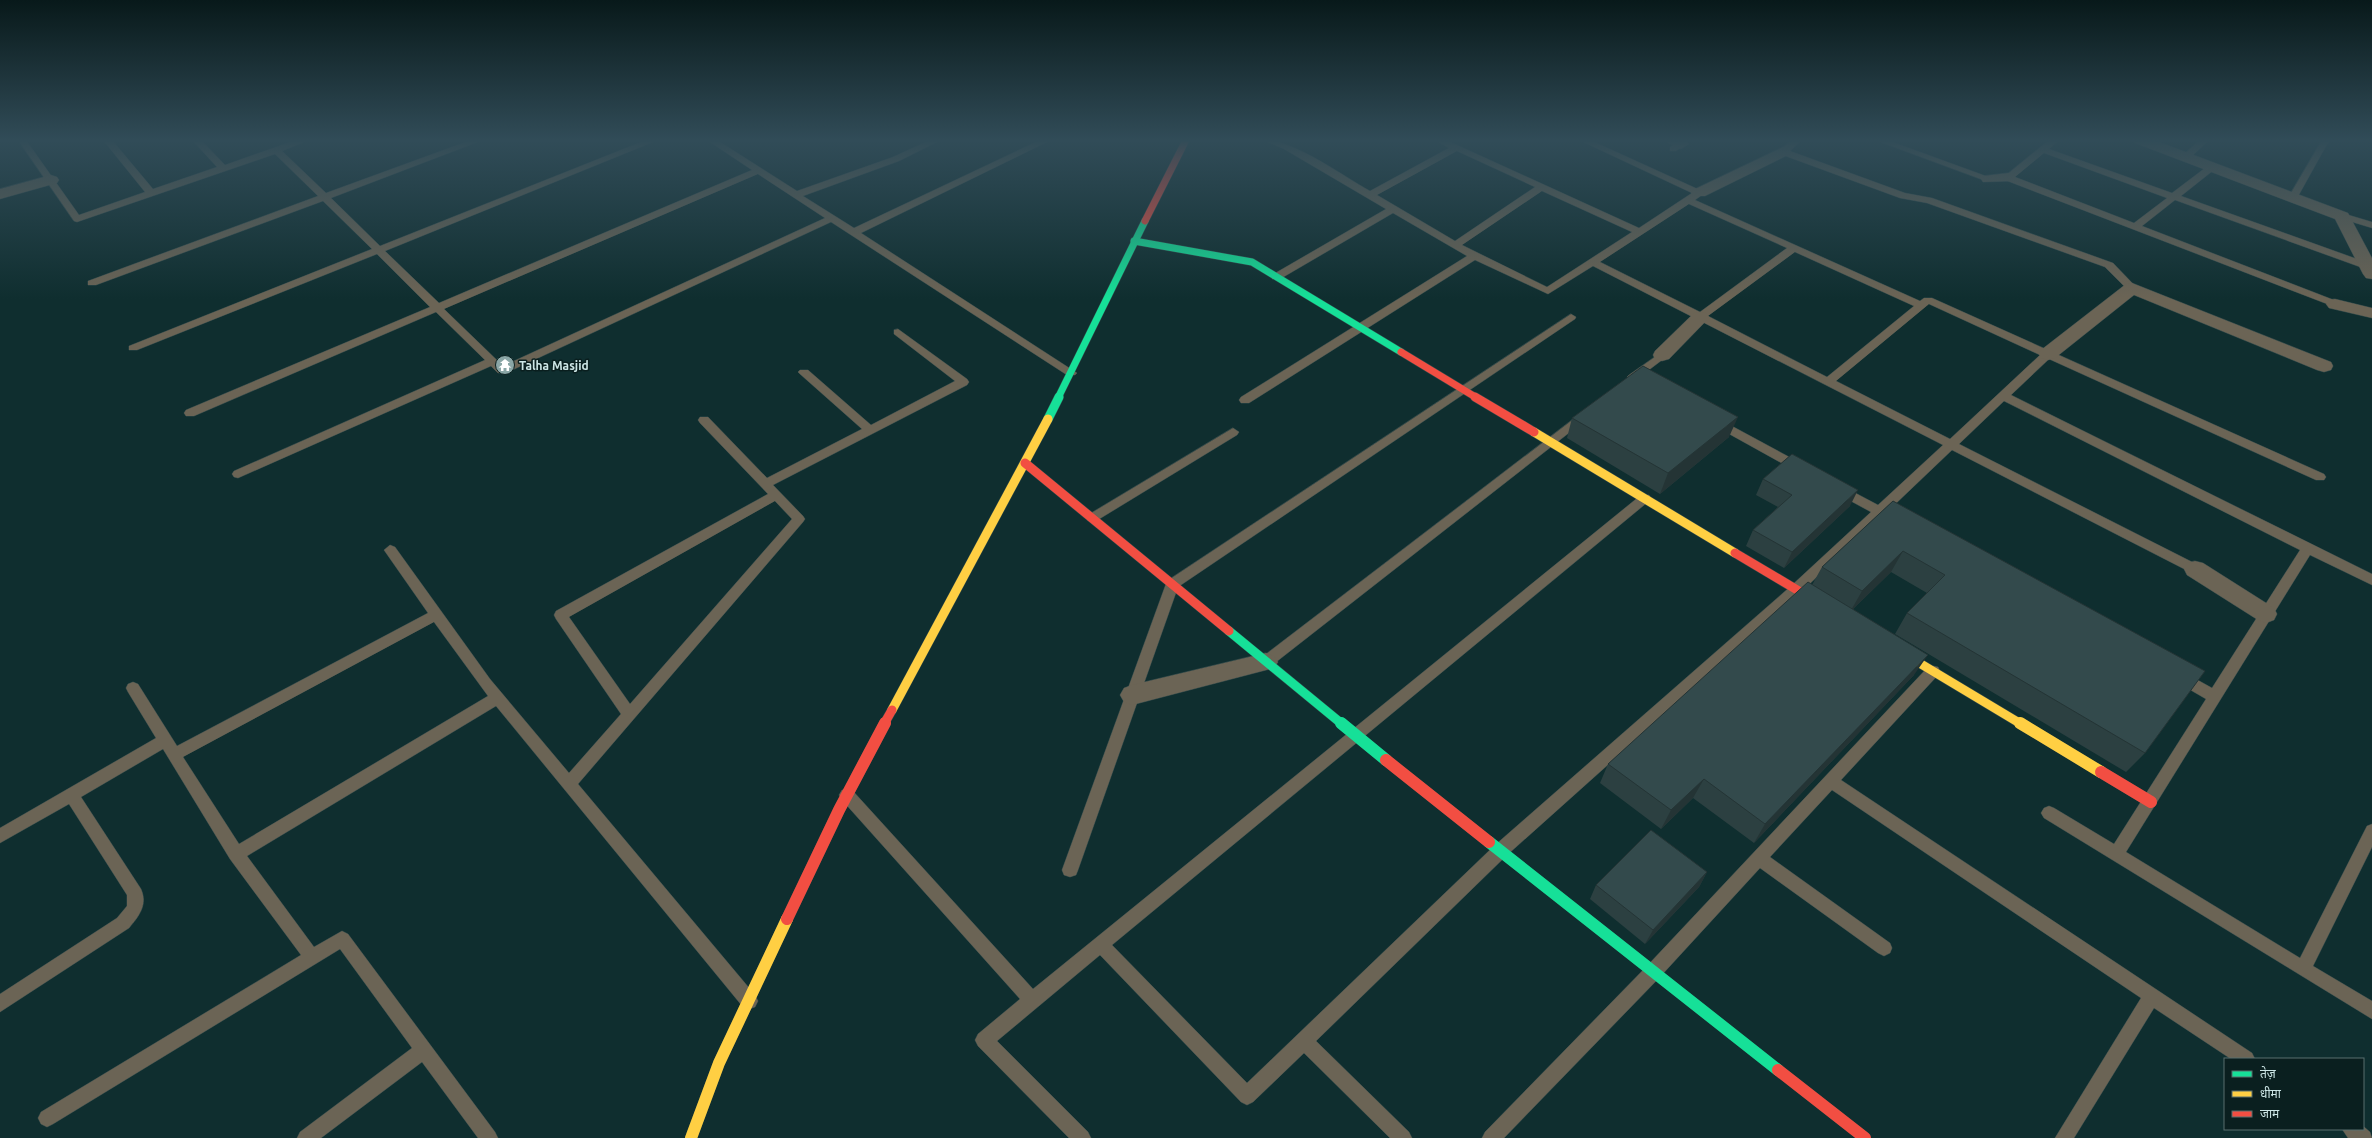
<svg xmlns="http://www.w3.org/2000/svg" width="2372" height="1138" viewBox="0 0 2372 1138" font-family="Ubuntu,'Noto Sans Devanagari',sans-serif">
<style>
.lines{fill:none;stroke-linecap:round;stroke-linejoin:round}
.lane-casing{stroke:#30494a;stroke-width:1}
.street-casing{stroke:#30494a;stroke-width:1}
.fast-far2-casing{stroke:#30494a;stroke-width:8}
.fast-far1-casing{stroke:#30494a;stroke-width:10}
.fast-casing{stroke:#30494a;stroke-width:12}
.slow-far1-casing{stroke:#30494a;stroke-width:10}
.slow-casing{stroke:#30494a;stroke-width:12}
.jam-far2-casing{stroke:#30494a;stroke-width:8}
.jam-far1-casing{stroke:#30494a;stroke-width:10}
.jam-casing{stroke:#30494a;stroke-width:12}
.lane{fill:#6b6455;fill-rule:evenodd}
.street{fill:#6b6455;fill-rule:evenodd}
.fast-far2{stroke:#16e098;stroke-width:7}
.fast-far1{stroke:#16e098;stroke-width:9}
.fast{stroke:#16e098;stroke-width:12}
.slow-far1{stroke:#ffcf43;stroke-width:9}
.slow{stroke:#ffcf43;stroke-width:12}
.jam-far2{stroke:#f24e42;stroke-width:7}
.jam-far1{stroke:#f24e42;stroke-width:9}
.jam{stroke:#f24e42;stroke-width:12}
.wall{fill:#2c4041}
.shaded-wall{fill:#243435}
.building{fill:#334a4c;stroke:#243435}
.labels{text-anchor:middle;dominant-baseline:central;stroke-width:3;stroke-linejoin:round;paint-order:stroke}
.poi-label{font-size:12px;font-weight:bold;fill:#cde6e6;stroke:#0a1f1f;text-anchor:start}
</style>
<rect width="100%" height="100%" fill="#0f2e2f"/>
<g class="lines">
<defs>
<g id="lane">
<path d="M18,140H26L79,215L145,192L103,140H112L153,189L217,167L192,140H201L225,165L296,140H309L282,151L326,193L471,140H483L331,198L380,246L646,140H658L385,251L439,303L752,170L707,140H717L797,191L893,157L930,140H941L899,161L803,196L854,228L1040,140H1051L861,233L1077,373L1075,375H1067L831,222L506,373H498L491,366L238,478L234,477L232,474L234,471L485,360L436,312L194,416H186L184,413L186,410L430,307L377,254L137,350H129V346L372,249L323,201L96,285H88V281L318,196L275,154L77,222L74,221ZM758,174L825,218L503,366L444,309Z"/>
<path d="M1263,140C1295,140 1341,175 1370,191L1449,148L1435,140H1446L1639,228L1692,193L1579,140H1590L1702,191V195L1695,200L1920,301L1924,298H1932L2324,474L2326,477L2324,480H2316L2049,359L2011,395L2372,574V585L2310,555L2126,852L2300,958L2367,826L2372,824V847L2313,966L2372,1001V1019L2044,818L2041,813L2044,808L2049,806L2054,808L2114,844L2206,699L2175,681L2173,677L2175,673H2185L2212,688L2300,550L2004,401L1959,444L2200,566L2202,569L2200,572H2190L1952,450L1888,511L1892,515L1890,518L1880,517L1801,592L1506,856L1316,1041L1409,1132L1412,1138H1390L1304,1053L1253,1102L1247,1105L1241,1102L1100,955L997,1041L1088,1132L1091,1138H1069L978,1046L975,1040L978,1034L1020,999L842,800L839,795L842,790L847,789L852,790L1033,989L1641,495H1649L1651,498L1649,501L1112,945L1247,1083L1494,846L1791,586L1871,512L1836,493L1834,490L1836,487H1844L1878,505L1943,445L1593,266L1548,294L1475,260L1249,403H1241L1239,400L1241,397L1467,256L1393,213L1280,279H1272V275L1386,209L1284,149ZM1457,151L1535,187L1455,241L1377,195ZM1542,191L1632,232L1547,287L1462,245ZM1689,204L1787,248L1700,312L1600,262ZM1795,252L1914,306L1827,377L1708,316ZM1929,304L2040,355L1950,439L1836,381Z"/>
<polygon points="1681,140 1691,140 1676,151 1670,151 1670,147"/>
<polygon points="1792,140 1802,140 1790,151 1905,193 1932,198 2113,263 2137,288 2136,290 2128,290 2105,267 1927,203 1900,198 1780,154 1780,150"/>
<polygon points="1875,140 1887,140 1994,179 1986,181"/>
<path d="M2049,140H2059L2049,149L2172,193L2209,165H2215V169L2181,196L2371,264L2372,266L2367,269L2363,268L2175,200L2142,226L2339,302L2340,304L2335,307L2005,180V176ZM2044,153L2167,198L2134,223L2015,177Z"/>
<polygon points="2200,140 2209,140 2189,159 2183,159 2183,155"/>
<polygon points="2322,140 2331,140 2326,146 2296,200 2290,200 2288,198"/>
<polygon points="2342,213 2372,222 2372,228 2339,218 2339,214"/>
<polygon points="1571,314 1576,317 1575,319 1178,587 1078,870 1076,875 1070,877 1064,875 1062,870 1167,581"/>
<path d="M898,329L967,379L969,382L967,385L773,485L803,516L805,519L803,522L578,784L755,995L758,1001L755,1007L749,1009L743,1007L496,706L247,856L314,947L342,931L348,934L495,1132L498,1138H478L422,1062L321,1138H297L300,1132L412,1048L340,949L53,1124L47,1127L41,1124L38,1118L41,1112L301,955L230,859L163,749L81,797L141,889C148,905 139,916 129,928L0,1012V994L117,918L127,906V895L69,804L0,843V828L156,738L128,692L126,688L128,684L133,682L138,684L177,746L428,613L384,550L390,545L395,547L490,679L569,773L621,714L556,619L554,615L556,611L768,494L700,423L698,420L700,417H708L767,478L862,429L800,374L798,372L800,370H808L871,425L955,381L894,334V330ZM775,501L792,519L630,704L569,617ZM434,622L488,696L239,844L183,757Z"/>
<polygon points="1662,352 1666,353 1666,357 1637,379 1629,379 1627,377 1629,375"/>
<polygon points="1584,411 1588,412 1590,415 1588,418 1271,666 1261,666 1259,662 1261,658"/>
<polygon points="1717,418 1804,465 1806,468 1800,472 1796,471 1713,425 1711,422"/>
<polygon points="1233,428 1239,432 1237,435 1096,521 1088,521 1086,518 1088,515"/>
<polygon points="1933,666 1938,667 1940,671 1938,675 1841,780 2252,1053 2255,1059 2231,1059 2154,1008 2074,1138 2055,1138 2141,998 1832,790 1770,857 1890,943 1892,948 1890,953 1884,956 1878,953 1760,868 1659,978 1504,1138 1482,1138 1485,1132 1647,966 1928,667"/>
<polygon points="2363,1126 2370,1132 2372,1138 2348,1138 2342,1129 2363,1129"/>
</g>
<g id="street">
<polygon points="1665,140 1685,140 1689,144 1681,149 1668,143"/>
<polygon points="2132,140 2154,140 2348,213 2372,258 2372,279 2366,278 2363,274 2335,219 2135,143"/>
<polygon points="1783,147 1788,149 1791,152 1788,155 1705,196 1693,196 1691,193 1693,190"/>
<polygon points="2008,173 2014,175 2016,178 2014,181 1983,182 1981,179 1983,176"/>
<polygon points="51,175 57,177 59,180 57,183 0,199 0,189"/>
<polygon points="2132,283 2331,362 2333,366 2331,370 2324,372 2317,370 2134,295 2055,358 2048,360 2041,358 2039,354 2041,350 2126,284"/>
<polygon points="2335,299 2372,308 2372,318 2329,308 2326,304 2329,300"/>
<polygon points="1700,312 1706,313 1709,317 1706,321 1669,359 1662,361 1655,359 1653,355 1655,351 1694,313"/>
<polygon points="2195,561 2203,563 2274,608 2277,614 2274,620 2266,623 2258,620 2187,575 2184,569 2187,563"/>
<polygon points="1266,653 1274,656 1278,662 1274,668 1132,705 1124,702 1120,695 1124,688 1132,685"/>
</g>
<g id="fast-far2">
<polyline points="1134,241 1252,262 1401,352"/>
<polyline points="1058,398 1145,221"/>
</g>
<g id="fast-far1">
<polyline points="1048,419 1059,397"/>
<polyline points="1229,631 1342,724"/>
</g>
<g id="fast">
<polyline points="1341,723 1386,760"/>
<polyline points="1489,842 1778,1070"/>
</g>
<g id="slow-far1">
<polyline points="1534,432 1735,553"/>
<polyline points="1896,649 2021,724"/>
<polyline points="892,710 1048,419"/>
</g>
<g id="slow">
<polyline points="2020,723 2101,772"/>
<polyline points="691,1138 719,1063 787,919"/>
</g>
<g id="jam-far2">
<polyline points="1145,221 1186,140"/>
<polyline points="1401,352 1477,398"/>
</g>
<g id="jam-far1">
<polyline points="1475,397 1534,432"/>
<polyline points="1025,463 1229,631"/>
<polyline points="1735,553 1824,606"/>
<polyline points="884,724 892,710"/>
</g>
<g id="jam">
<polyline points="1386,760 1489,842"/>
<polyline points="2101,772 2151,802"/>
<polyline points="787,919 839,810 885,723"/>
<polyline points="1778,1070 1865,1138"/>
</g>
</defs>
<use href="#lane" class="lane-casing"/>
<use href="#street" class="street-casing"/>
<use href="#fast-far2" class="fast-far2-casing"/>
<use href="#fast-far1" class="fast-far1-casing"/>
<use href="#fast" class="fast-casing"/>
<use href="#slow-far1" class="slow-far1-casing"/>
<use href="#slow" class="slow-casing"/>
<use href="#jam-far2" class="jam-far2-casing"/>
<use href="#jam-far1" class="jam-far1-casing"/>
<use href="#jam" class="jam-casing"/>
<use href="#lane" class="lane"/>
<use href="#street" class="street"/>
<use href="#fast-far2" class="fast-far2"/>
<use href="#fast-far1" class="fast-far1"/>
<use href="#fast" class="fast"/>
<use href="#slow-far1" class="slow-far1"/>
<use href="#slow" class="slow"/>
<use href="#jam-far2" class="jam-far2"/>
<use href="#jam-far1" class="jam-far1"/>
<use href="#jam" class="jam"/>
</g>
<g class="wall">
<polygon points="1572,418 1729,437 1660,494 1567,438"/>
<polygon points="1763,479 1850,506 1784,568 1746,546 1753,530 1778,507 1756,495"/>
<polygon points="1893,501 2145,753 2126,772 1895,634 1907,613 1927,593 1891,572 1853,609 1914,675 1754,843 1693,798 1661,829 1600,783 1608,764 1812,585 1822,567"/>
<polygon points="1707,872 1699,887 1645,944 1590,899 1596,885"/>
</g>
<g class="shaded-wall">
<polygon points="1738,417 1729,437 1660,494 1668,473"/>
<polygon points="1858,490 1850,506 1784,568 1792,552"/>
<polygon points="1903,551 1891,572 1850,612 1862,591"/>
<polygon points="1928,655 1914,675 1754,843 1765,824"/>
<polygon points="1704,779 1693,798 1661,829 1671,810"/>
<polygon points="1707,872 1699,887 1645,944 1653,930"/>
</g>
<g class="building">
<polygon points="1643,366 1738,417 1668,473 1572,418"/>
<polygon points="1792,454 1858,490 1792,552 1753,530 1792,495 1763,479"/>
<polygon points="1893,501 2205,671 2145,753 1907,613 1945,575 1903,551 1862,591 1822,567"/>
<polygon points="1808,582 1928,655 1765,824 1704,779 1671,810 1608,764"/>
<polygon points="1651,830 1707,872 1653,930 1596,885"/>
</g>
<linearGradient id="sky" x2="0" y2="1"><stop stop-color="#08191a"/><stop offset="0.47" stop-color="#314c58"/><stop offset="1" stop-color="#314c58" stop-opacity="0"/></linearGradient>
<rect width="2372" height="299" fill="url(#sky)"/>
<defs>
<symbol id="temple-disc" viewBox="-11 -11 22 22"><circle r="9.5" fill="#8aa6a6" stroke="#0a1f1f"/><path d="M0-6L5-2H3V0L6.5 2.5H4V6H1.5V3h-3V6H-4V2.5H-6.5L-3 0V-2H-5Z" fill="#fff"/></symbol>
</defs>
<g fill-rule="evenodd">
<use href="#temple-disc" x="494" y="354" width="22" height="22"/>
</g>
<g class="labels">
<g class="poi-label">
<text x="519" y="365">Talha Masjid</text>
</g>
</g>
<rect x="2224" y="1058" width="140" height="72" fill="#0a1f1f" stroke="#586f6f"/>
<rect x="2232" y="1071" width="20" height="6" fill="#16e098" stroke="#586f6f"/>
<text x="2260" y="1078" font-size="12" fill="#cde6e6">तेज़</text>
<rect x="2232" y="1091" width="20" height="6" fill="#ffcf43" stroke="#586f6f"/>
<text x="2260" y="1098" font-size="12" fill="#cde6e6">धीमा</text>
<rect x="2232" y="1111" width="20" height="6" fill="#f24e42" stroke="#586f6f"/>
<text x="2260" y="1118" font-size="12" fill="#cde6e6">जाम</text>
</svg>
